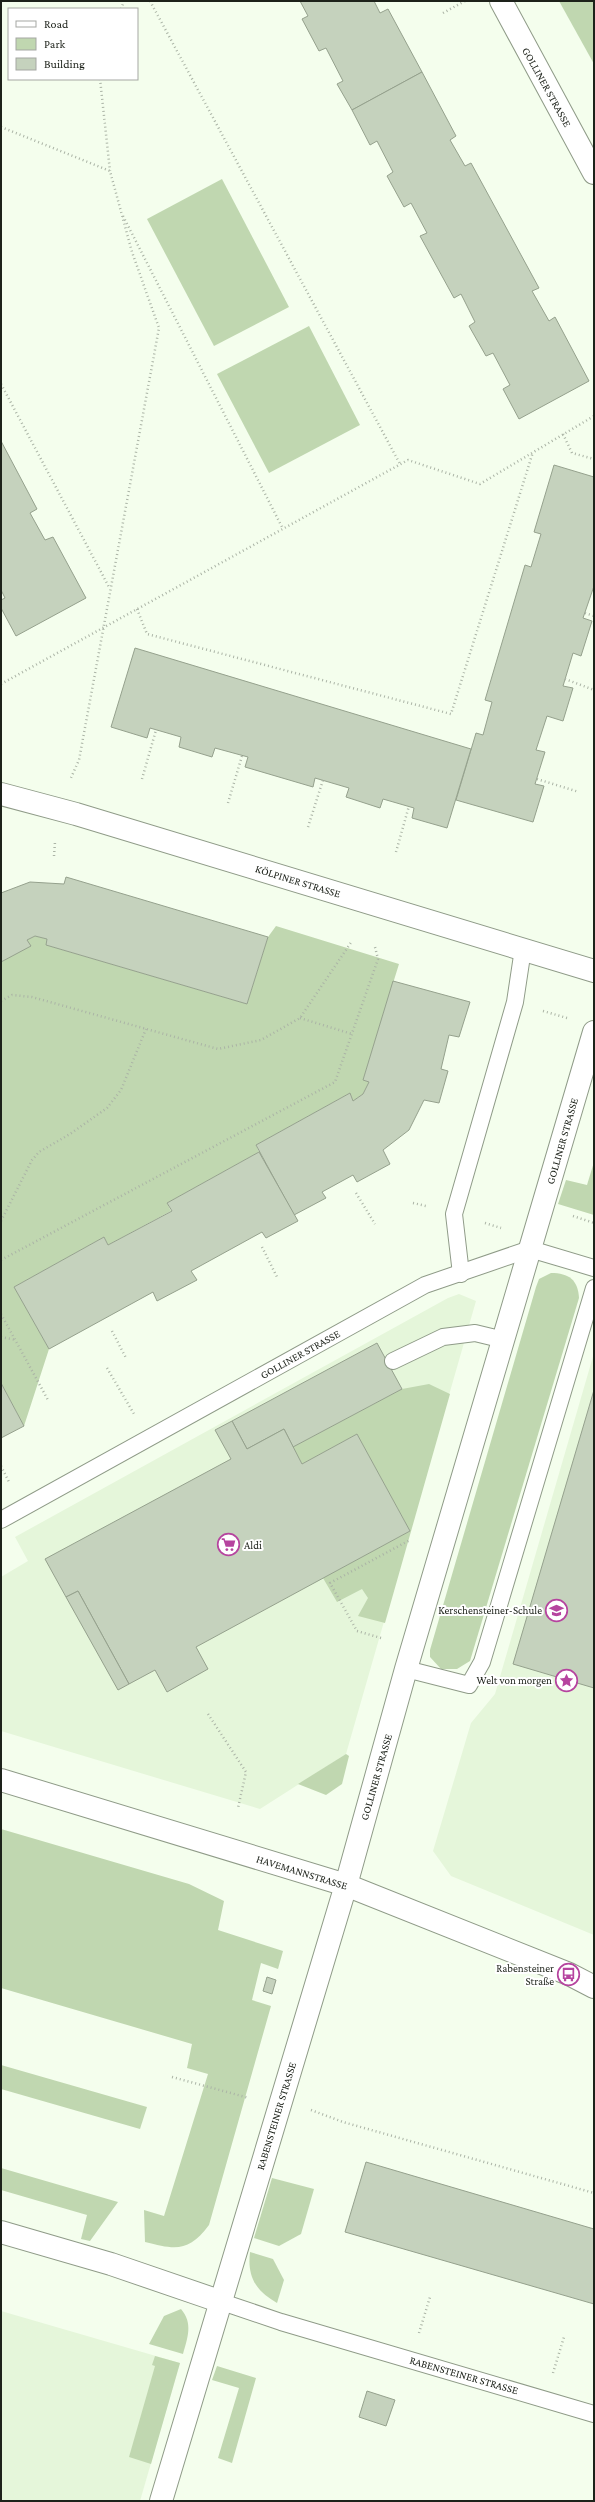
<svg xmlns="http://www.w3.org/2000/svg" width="595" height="2502" viewBox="0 0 595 2502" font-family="'Crimson Pro',serif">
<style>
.built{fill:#e5f6da}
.green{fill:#c0d7b0}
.building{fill:#c5d2bd;stroke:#95a18d}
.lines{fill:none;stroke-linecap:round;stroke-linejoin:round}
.service-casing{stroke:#8f9b88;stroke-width:18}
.minor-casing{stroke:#8f9b88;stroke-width:24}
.secondary-casing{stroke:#8f9b88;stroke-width:24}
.path{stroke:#abb4a6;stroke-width:2.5;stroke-dasharray:1 3;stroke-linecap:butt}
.service{stroke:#fff;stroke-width:16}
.minor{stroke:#fff;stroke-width:22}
.secondary{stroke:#fff;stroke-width:22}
.labels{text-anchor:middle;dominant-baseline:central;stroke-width:4;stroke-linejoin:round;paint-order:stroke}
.street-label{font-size:11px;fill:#1d221a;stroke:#fff}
.poi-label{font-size:11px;fill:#1d221a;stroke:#fff;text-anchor:end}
</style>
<rect width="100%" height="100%" fill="#f4feed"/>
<g class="built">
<polygon points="459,1294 476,1301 346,1754 260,1809 1,1731 1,1577 28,1561 15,1537 448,1298"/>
<polygon points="594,1353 594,1935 451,1876 433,1851 471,1723 495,1694"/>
<polygon points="1,2311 180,2363 140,2501 1,2501"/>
</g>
<g class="green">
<polygon points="559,1 594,1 594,64"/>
<polygon points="222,179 289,307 214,346 147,219"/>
<polygon points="309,326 360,425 269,473 217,374"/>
<polygon points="276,926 399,964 363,1080 369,1082 363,1094 353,1101 350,1093 256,1145 259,1152 167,1203 171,1211 108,1245 104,1237 14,1287 49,1349 24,1426 1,1383 1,962 30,946 27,940 35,936 47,939 46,945 247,1004 268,937"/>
<polygon points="594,1162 594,1215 558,1204 566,1180 587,1185"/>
<path d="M551,1273C569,1273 578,1280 579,1298L470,1661L457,1669H441L430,1657V1650L536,1287L539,1279Z"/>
<polygon points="429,1384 450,1394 385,1623 358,1616 368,1598 362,1589 337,1602 323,1578 410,1531 357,1434 302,1464 293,1447 402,1389"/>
<polygon points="346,1754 349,1756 342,1784 326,1795 298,1784"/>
<path d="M1,1829L189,1884L224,1901L218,1930L283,1951L278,1969L261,1963L252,2000L271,2006L209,2225C189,2252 176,2250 145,2242L144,2210L164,2216L208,2074L187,2068L192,2044L1,1988Z"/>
<polygon points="1,2065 147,2107 140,2129 1,2089"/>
<polygon points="1,2168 118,2202 90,2241 81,2239 87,2215 1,2190"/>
<polygon points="272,2178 314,2189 301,2234 279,2246 254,2238"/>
<path d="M250,2252L273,2259L284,2280L277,2303C256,2291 247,2277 250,2252Z"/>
<path d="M181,2309C193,2323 188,2337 183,2354L149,2344L164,2316Z"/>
<polygon points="155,2356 180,2363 151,2464 129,2457 155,2366 152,2365"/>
<polygon points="217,2366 256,2378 232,2463 218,2458 239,2388 212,2380"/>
</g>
<g class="building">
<polygon points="300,1 374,1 380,13 388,9 422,72 352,110 337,84 343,81 326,48 319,51 302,19 308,16"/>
<polygon points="422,72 456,136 450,140 465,166 471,163 539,288 532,291 549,321 555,317 589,381 519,419 503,389 510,385 493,353 486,356 469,326 475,322 461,294 454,298 420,236 427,233 411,203 404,207 387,176 393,172 377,141 370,145 352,110"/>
<polygon points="1,441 37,509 30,513 45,540 53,537 86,598 16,636 1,608 1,600 5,598 1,590"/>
<polygon points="554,465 594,477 594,586 583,618 592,621 581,656 573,653 563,686 573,688 563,721 547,716 536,750 545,752 535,784 544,786 533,822 456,800 476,733 483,735 492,702 485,700 525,565 531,567 541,534 534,532"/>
<polygon points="135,648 471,749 447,828 412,818 414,808 383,799 380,808 346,797 349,788 315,778 313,787 245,767 248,757 215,748 212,757 179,747 181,737 150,728 147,738 111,727"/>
<polygon points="66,877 268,937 247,1004 46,945 47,939 35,936 27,940 31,946 1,962 1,893 30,882 64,884"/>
<polygon points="393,981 470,1002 459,1037 449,1035 441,1069 448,1071 439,1103 424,1100 409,1130 383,1150 390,1164 357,1182 353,1175 322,1192 326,1198 294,1215 256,1145 350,1093 353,1101 363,1094 369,1082 363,1080"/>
<polygon points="259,1152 298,1221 266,1238 262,1232 191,1271 197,1280 157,1301 153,1292 49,1349 14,1287 104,1237 108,1245 172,1211 167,1203"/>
<polygon points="377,1343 402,1389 293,1447 284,1429 247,1449 232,1421"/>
<polygon points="1,1383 24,1426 1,1438"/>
<polygon points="594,1390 594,1688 513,1664"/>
<polygon points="232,1421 247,1449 284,1429 302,1464 357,1434 410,1531 196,1647 208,1669 167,1692 155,1670 129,1684 78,1591 66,1597 45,1559 231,1459 215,1430"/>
<polygon points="78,1591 129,1684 118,1690 66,1597"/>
<polygon points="267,1977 276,1980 272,1994 263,1991"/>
<polygon points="366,2162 594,2229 594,2304 345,2232"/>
<polygon points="367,2391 395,2400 386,2426 359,2417"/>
</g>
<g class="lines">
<defs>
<g id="service">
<polyline points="461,1274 454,1214 515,1002 523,949"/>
<polyline points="393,1361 443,1337 475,1333 504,1340"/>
<polyline points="1,1520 425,1285 530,1249 594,1268"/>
<polyline points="406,1669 469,1685 482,1662 594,1288"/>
<polyline points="219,2301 281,2322 594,2414"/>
</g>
<g id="minor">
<polyline points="501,1 594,173"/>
<polyline points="1,794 76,814 594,971"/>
<polyline points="1,2232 111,2264 219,2301"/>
<polyline points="161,2501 346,1885 406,1669 594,1032"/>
</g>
<polyline id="secondary" points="1,1780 346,1885 569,1974 594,1987"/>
</defs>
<use href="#service" class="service-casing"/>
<use href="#minor" class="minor-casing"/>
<use href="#secondary" class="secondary-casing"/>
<g class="path">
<polyline points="150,1 400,464"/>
<polyline points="121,9 124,1"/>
<polyline points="443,13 465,1"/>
<polyline points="100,79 110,171"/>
<polyline points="1,127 110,171 132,252 159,328 79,760 70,780"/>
<polyline points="123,216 283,529"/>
<polyline points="1,384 109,587"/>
<polyline points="563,434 572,453 594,459"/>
<polyline points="137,609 147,634 451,714 533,452"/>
<polyline points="585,613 594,616"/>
<polyline points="565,679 594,690"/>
<polyline points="1,684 408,460 480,484 594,416"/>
<polyline points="142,779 156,730"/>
<polyline points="537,779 579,792"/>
<polyline points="228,803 242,756"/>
<polyline points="308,827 323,780"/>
<polyline points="396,852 409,806"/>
<polyline points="54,856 55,842"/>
<polyline points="1,1001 12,995 32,997 218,1049 261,1040 300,1018 352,941"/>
<polyline points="543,1011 567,1018"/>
<polyline points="300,1018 352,1034"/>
<polyline points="356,1193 375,1224"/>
<polyline points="413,1203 426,1206"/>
<polyline points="573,1216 594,1223"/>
<polyline points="1,1221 32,1160 39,1152 70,1134 107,1108 121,1090 146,1029"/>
<polyline points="485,1223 501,1228"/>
<polyline points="262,1247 277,1277"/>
<polyline points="1,1260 335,1082 378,959 375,947"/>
<polyline points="1,1314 48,1400"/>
<polyline points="112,1331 126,1358"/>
<polyline points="1,1337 16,1340"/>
<polyline points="107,1368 134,1414"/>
<polyline points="1,1466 9,1482"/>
<polyline points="381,1638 357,1631 330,1583 410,1540"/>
<polyline points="208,1714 246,1772 238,1808"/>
<polyline points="172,2077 249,2098"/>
<polyline points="311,2110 343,2122 594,2193"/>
<polyline points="419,2333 430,2297"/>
<polyline points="553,2373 564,2337"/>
</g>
<use href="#service" class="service"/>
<use href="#minor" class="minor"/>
<use href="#secondary" class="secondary"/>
</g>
<defs>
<symbol id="supermarket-ring" viewBox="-11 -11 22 22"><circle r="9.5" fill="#fff" stroke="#b6449f" stroke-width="1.5"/><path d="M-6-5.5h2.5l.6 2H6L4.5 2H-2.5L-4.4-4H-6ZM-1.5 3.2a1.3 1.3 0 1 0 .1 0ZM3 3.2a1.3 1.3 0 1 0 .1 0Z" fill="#b6449f"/></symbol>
<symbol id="school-ring" viewBox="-11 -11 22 22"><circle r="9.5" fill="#fff" stroke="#b6449f" stroke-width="1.5"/><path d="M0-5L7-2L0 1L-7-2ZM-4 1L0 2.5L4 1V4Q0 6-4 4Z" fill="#b6449f"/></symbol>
<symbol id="sight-ring" viewBox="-11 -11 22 22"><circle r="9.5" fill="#fff" stroke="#b6449f" stroke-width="1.5"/><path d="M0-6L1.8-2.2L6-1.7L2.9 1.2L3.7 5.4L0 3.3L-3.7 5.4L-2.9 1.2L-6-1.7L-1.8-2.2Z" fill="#b6449f"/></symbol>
<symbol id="bus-ring" viewBox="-11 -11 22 22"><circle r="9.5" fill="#fff" stroke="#b6449f" stroke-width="1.5"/><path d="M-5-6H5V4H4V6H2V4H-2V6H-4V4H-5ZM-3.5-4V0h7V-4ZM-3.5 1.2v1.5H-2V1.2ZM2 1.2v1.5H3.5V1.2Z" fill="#b6449f"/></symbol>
</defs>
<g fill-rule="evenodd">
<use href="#supermarket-ring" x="216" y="1532" width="25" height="25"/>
<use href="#school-ring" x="544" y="1598" width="25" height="25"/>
<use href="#sight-ring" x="554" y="1668" width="25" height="25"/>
<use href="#bus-ring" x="556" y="1962" width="25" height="25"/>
</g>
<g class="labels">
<g class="street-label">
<text transform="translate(547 87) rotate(61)">GOLLINER STRASSE</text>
<text transform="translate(298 881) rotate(17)">KÖLPINER STRASSE</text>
<text transform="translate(562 1141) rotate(-74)">GOLLINER STRASSE</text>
<text transform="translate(300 1354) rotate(-29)">GOLLINER STRASSE</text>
<text transform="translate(376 1777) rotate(-74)">GOLLINER STRASSE</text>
<text transform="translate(302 1872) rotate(17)">HAVEMANNSTRASSE</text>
<text transform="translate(276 2116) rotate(-73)">RABENSTEINER STRASSE</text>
<text transform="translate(464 2375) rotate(16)">RABENSTEINER STRASSE</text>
</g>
<g class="poi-label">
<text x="244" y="1545" text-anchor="start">Aldi</text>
<text x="542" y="1610">Kerschensteiner-Schule</text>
<text x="552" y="1680">Welt von morgen</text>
<text x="554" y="1968">Rabensteiner<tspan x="554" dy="13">Straße</tspan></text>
</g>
</g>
<rect width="595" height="2502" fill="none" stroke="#1d221a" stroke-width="4"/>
<rect x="8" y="8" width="130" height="72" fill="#ffffff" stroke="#a5a7a3"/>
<rect x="16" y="21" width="20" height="6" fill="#ffffff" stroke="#a5a7a3"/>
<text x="44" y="28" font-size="12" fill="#1d221a">Road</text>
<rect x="16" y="38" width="20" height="12" fill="#c0d7b0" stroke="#a5a7a3"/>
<text x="44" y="48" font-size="12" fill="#1d221a">Park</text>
<rect x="16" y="58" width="20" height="12" fill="#c5d2bd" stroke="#a5a7a3"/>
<text x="44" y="68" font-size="12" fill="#1d221a">Building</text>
</svg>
